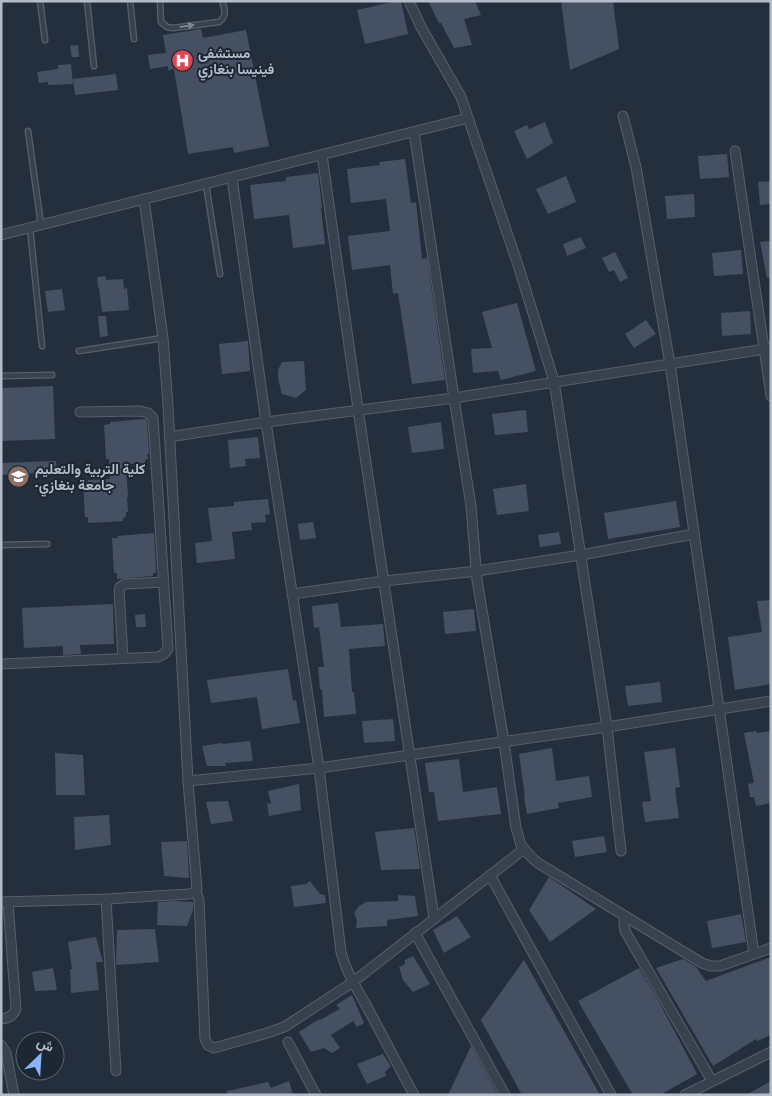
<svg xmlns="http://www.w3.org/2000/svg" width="772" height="1096" viewBox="0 0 772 1096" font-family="'Archivo Narrow',Vazirmatn,sans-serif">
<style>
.building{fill:#455162}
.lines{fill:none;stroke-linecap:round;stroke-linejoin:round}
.service-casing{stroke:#565f6c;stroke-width:7}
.minor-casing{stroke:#565f6c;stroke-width:11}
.service{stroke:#38414e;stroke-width:4.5}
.minor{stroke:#38414e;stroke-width:9}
.oneway{fill:#7c8592}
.labels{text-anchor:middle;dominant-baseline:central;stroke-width:4;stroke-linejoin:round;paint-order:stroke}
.poi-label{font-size:14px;font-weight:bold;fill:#b4bcc9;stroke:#1d2633;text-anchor:start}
</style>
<rect width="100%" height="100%" fill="#242f3e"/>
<g class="building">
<polygon points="397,1 401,1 408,34 365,44 357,10"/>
<polygon points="428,1 475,1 481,15 464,19 472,45 454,48 441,23 439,23"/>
<polygon points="561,1 613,1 619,49 570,70"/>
<polygon points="201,29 203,38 246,30 269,146 234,153 233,147 188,154 174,69 168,70 168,66 150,69 148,55 166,53 163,35"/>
<polygon points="78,45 79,57 72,57 70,46"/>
<polygon points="71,64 73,84 48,85 48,82 39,83 37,72 58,69 58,65"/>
<polygon points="116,74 118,90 75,95 73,79"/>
<polygon points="545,122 553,143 527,159 514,131 527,125 529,129"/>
<polygon points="727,154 729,177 700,179 698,156"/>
<polygon points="405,159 411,203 416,202 422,259 427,258 445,380 412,384 398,293 393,294 390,265 352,270 348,236 390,231 386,199 351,203 347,169 380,165 379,162"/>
<polygon points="318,173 322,208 321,208 325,244 293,248 289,215 254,219 250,185 286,181 286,177"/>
<polygon points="566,176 576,202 548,214 536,189"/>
<polygon points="771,181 771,204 760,205 758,182"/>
<polygon points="694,194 695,217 667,219 665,196"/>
<polygon points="581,237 586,248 567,256 563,244"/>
<polygon points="771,241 771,278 767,278 760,242"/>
<polygon points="741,250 743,274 714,276 712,253"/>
<polygon points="615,252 628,278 620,282 614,270 609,272 602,258"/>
<polygon points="106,276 106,280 123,279 124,289 127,288 129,310 102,312 99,287 98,288 97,277"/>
<polygon points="62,289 65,310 48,312 45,291"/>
<polygon points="517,303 536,371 501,380 498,371 473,373 471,349 492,348 482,312"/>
<polygon points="750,311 751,334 722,336 721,313"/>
<polygon points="98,316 106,316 108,336 100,337"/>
<polygon points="646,320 656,334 634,348 625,334"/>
<polygon points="248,341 250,371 222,374 219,344"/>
<polygon points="304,361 306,390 296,398 282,394 278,379 278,370 282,362"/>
<polygon points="53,386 55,439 1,441 1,388"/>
<polygon points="526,410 528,432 495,435 492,414"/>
<polygon points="145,419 147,421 149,454 147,454 148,459 145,460 145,463 126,464 128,497 127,497 128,512 126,512 126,517 123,518 123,521 88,523 88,517 85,517 83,482 88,482 88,480 110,479 109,459 106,459 104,425 110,424 110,422"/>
<polygon points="441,422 444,449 412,453 408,427"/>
<polygon points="258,437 260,458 245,459 246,466 230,468 228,440"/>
<polygon points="56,461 57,472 1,475 1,463"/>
<polygon points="526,484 529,511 497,515 493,489"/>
<polygon points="268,499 270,514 265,515 266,522 251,523 252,530 232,532 235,559 197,563 195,543 212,541 208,508 234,506 234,502"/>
<polygon points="676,501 680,527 608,539 604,513"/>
<polygon points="313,522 316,538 300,540 298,524"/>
<polygon points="559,532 561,544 540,547 538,535"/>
<polygon points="154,533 156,568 156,573 153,573 153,576 117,579 117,573 114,573 112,538 118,538 117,536"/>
<polygon points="771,600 771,684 735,690 728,637 762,632 757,601"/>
<polygon points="338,603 341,627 383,624 385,646 349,649 352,692 354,692 356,714 324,717 322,689 320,690 318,667 324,667 319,627 314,628 312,606"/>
<polygon points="113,604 114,644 80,645 81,654 63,655 63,646 24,648 22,608"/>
<polygon points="474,609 476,631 445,634 443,612"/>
<polygon points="145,614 146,627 136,627 135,615"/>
<polygon points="288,669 293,701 296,700 300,723 262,729 257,697 211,703 207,680"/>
<polygon points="660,682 662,702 628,706 625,686"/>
<polygon points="393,719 395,741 364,743 362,721"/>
<polygon points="756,731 757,733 771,731 771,803 756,806 754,797 750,797 748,784 754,783 744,733"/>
<polygon points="250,741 253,761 225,763 226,766 207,766 202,746 221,743 222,744"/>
<polygon points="552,748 556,781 589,776 592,797 558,803 559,808 527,814 524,797 525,797 519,754"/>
<polygon points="675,748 680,787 675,788 679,818 645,822 642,802 651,801 644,752"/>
<polygon points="55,753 83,755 85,795 56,795"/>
<polygon points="459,759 463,792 497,787 501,814 438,821 434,792 429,792 425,763"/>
<polygon points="299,784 301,810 269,816 267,803 271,804 268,791"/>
<polygon points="228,801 233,821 211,824 206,802"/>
<polygon points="109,815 111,845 75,850 74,817"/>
<polygon points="414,828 420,869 381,870 375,832"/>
<polygon points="604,836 607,852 575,857 572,841"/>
<polygon points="187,841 189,878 164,876 161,842"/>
<polygon points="549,877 596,909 550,942 529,910"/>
<polygon points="310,881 320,894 325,895 326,903 294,907 291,886 306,884"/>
<polygon points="398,895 415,896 418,916 387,920 387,926 356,928 357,920 354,913 359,906 366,902 398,901"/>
<polygon points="172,901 193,902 193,910 187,926 157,925 158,902"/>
<polygon points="741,914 746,942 712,948 707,921"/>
<polygon points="457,916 471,937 444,953 433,930"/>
<polygon points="155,929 159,962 116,965 117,930"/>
<polygon points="96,937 103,962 96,962 99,990 71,993 70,969 72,969 68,942"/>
<polygon points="413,956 430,984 413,992 403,980 399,967 405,964 405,960"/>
<polygon points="771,957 771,1035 757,1041 756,1039 713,1066 656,968 683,959 696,967 706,981"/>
<polygon points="524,960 600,1095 522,1095 481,1020"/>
<polygon points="53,968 57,990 35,991 32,972"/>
<polygon points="639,968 657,998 697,1074 660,1095 633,1095 578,1001"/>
<polygon points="352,995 364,1023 357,1027 353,1021 331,1035 340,1048 332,1053 324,1048 311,1052 299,1032 319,1019 320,1020 340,1009 336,1005"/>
<polygon points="471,1046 498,1095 448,1095"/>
<polygon points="383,1054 391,1066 385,1072 386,1076 367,1084 357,1064"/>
<polygon points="289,1081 293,1095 227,1095 227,1091 268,1082 271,1088"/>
<polygon points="771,1081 771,1095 746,1095"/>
</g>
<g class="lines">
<defs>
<g id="service">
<polyline points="40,1 45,40"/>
<polyline points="87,1 94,66"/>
<polyline points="130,1 134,39"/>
<path d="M160,1L161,22L167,27L173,28L219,22C227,16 225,9 222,1"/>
<polyline points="28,131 41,225"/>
<polyline points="206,184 220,274"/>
<polyline points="30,228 42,346"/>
<polyline points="79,351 163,338"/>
<polyline points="1,376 52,375"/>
<polyline points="1,545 47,544"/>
</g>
<g id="minor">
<polyline points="409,1 421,27 461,97 518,265 554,381 607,727 621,851"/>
<polyline points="623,116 636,167 670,364 754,954"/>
<polyline points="414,132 454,398 471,506 477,580 504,742 516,828 521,845 532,858 538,863 702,963 711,966 720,966 771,948"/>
<polyline points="735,151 771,396"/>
<polyline points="322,155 358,409 434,918"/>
<polyline points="232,178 266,422 454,398 771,348"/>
<polyline points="1,235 468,118"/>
<path d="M169,437L266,422L319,768L341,952C346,972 356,987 366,1005C382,1035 398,1065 414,1095"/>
<polyline points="292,594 384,581 477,571 581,555 694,534"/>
<polyline points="123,658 119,590 120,587 125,584 164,582"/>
<polyline points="1,664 158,657 164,654 168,649 153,418 148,413 140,411 80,412"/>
<polyline points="188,781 319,768 607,727 771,701"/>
<polyline points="490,875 611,1095"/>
<polyline points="195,892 197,894 199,900 205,1039 208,1045 214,1048 267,1033 284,1027 292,1022 353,982 524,849"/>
<polyline points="106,899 116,1071"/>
<polyline points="1,902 106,899 189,894 195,892 197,889 188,781 168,406 163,338 144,199"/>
<polyline points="625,916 624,923 625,931 712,1081"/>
<polyline points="415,933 505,1095"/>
<path d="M1,1019C9,1018 13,1016 16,1009L8,902"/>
<polyline points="288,1042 316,1095"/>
<polyline points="1,1045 6,1053 14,1095"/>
<polyline points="685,1095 771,1052"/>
</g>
</defs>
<use href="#service" class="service-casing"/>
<use href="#minor" class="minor-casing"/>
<use href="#service" class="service"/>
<use href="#minor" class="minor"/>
</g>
<defs><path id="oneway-solid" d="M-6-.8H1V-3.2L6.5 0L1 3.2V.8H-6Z" transform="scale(1.25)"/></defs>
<use class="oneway" href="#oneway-solid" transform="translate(187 26) rotate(-8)"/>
<defs>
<symbol id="hospital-disc" viewBox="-11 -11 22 22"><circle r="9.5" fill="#e0444e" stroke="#1d2633"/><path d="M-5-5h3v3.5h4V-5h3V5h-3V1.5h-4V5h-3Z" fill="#fff"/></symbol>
<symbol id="university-disc" viewBox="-11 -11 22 22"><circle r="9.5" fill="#8d6e63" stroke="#1d2633"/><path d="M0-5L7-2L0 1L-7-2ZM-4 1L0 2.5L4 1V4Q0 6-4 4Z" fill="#fff"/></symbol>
</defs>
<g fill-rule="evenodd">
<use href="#hospital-disc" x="170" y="48" width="25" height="25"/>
<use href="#university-disc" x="6" y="464" width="25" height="25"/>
</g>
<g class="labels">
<g class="poi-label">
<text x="198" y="53">مستشفى<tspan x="198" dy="16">فينيسا بنغازي</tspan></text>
<text x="35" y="469">كلية التربية والتعليم<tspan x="35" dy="16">-جامعة بنغازي</tspan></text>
</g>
</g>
<rect width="772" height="1096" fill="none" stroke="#b4bcc9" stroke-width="5"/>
<g transform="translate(40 1056) rotate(25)"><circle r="24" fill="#1d2633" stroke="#59626f"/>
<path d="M0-4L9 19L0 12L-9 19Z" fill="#8ab4f8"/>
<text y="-8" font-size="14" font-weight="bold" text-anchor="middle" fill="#b4bcc9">ش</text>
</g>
</svg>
